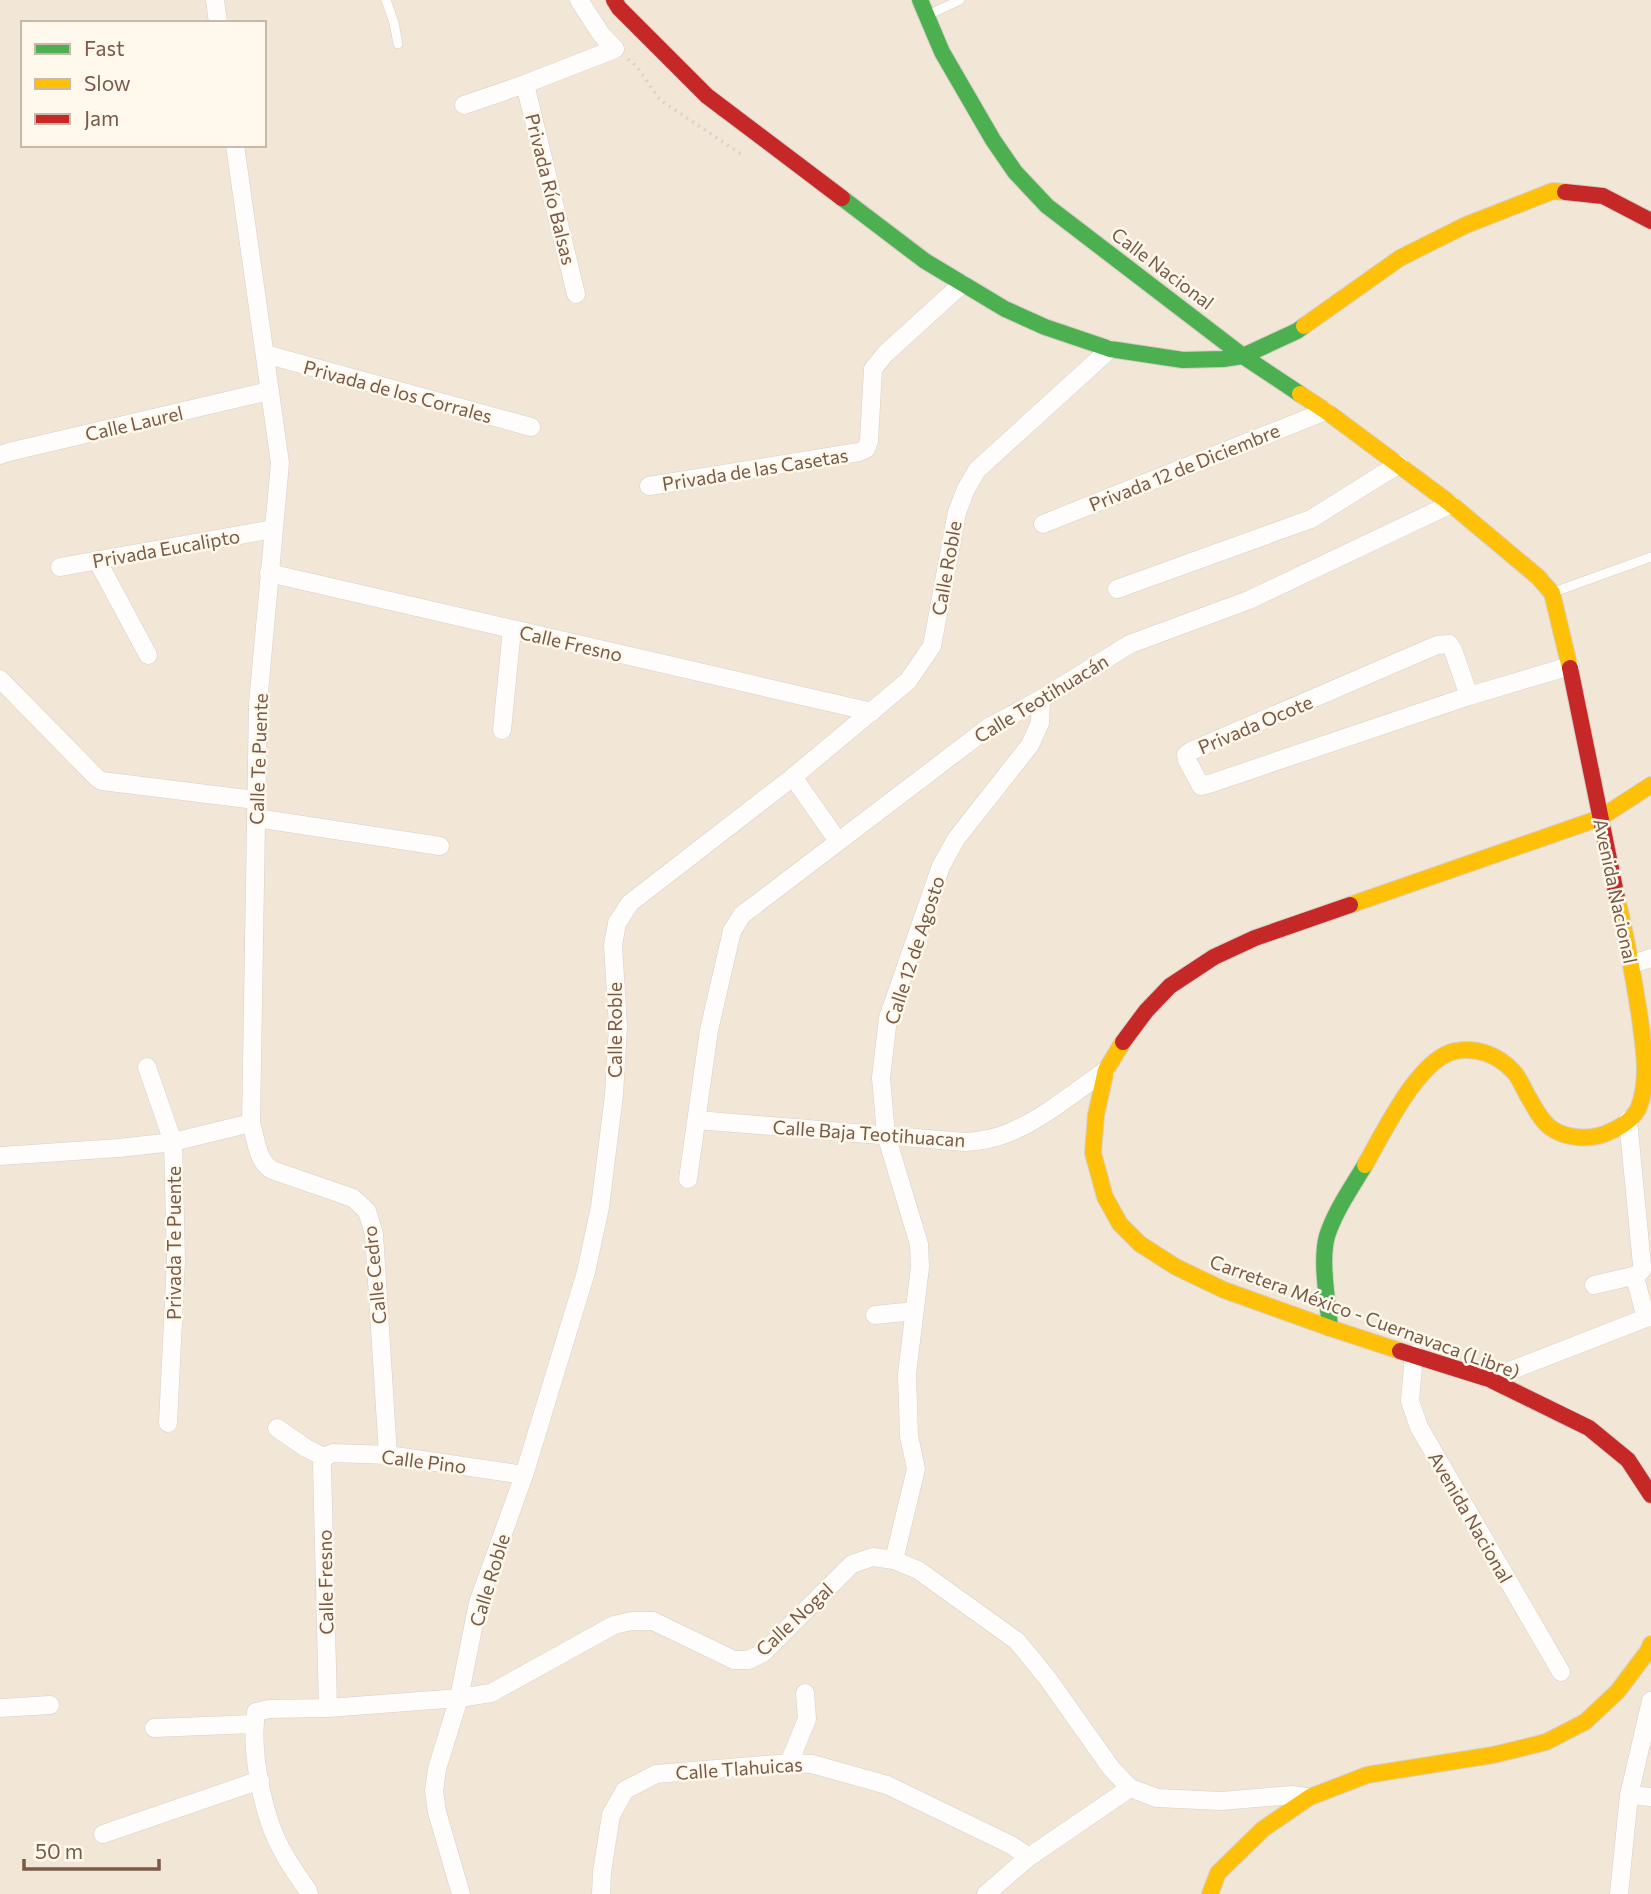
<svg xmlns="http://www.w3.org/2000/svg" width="1651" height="1894" viewBox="0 0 1651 1894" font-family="Commissioner,sans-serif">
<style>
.residential{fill:#f2e6d7;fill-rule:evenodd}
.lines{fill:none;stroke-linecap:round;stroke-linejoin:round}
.lane-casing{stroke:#d6cfc7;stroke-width:10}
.street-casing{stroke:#d6cfc7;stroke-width:19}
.fast-casing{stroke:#d7cfc6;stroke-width:18}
.slow-casing{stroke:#d7cfc6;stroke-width:18}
.jam-casing{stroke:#d7cfc6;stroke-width:18}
.path{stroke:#dbd2cc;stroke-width:3.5;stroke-dasharray:2 5;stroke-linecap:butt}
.lane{stroke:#fefdfc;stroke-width:9}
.street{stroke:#fefdfc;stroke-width:18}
.fast{stroke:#4caf50;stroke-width:16}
.slow{stroke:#ffc107;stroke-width:16}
.jam{stroke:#c62828;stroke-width:16}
.labels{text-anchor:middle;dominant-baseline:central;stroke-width:5;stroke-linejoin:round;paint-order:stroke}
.street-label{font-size:19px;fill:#795a47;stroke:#fff8ec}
</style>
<rect width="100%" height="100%" fill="#f8f3ea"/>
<path class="residential" d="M0,0H1651V1894H0ZM23,23H264V145H23Z"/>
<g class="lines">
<defs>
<g id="lane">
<polyline points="386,0 394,23 398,44"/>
<polyline points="928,15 960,0"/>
<polyline points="1554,592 1651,557"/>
</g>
<g id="street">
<polyline points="215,0 218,23"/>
<polyline points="525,84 576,294"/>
<polyline points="464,105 525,84 615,49 601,34 579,0"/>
<path d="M235,145L280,463L258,703L251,1123C256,1139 257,1161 272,1170L353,1198L367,1211L374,1234L388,1455"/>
<polyline points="265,354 531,427"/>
<polyline points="0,455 9,452 269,391"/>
<polyline points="649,486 859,452 866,449 869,441 873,369 885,354 962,284"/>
<polyline points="1043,524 1326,411"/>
<polyline points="97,560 148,655"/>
<polyline points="60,567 273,529"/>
<polyline points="269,573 872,712"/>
<polyline points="1117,589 1311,519 1399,464"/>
<polyline points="0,679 97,778 102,781 256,800"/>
<polyline points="1469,696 1453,650 1449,644 1437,645 1191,751 1186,755 1187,760 1201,786 1209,784 1469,696 1570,666"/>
<polyline points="502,730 512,629"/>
<polyline points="793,777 838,841"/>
<polyline points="256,818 440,846"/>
<polyline points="1632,964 1651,958"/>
<polyline points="147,1067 173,1142 176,1260 168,1423"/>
<path d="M697,1120L965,1142C980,1141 994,1139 1008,1133C1043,1119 1076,1091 1106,1070"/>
<polyline points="1628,1120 1642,1265 1642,1270 1637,1275 1636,1281 1646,1318"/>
<polyline points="0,1156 119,1148 173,1142 251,1123"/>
<polyline points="688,1179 709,1030 732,931 742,915 989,727 1041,699 1130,644 1249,600 1451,504"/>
<polyline points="1594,1285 1637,1275"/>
<polyline points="875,1315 914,1311"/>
<polyline points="1414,1354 1410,1401 1419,1427 1561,1672"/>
<polyline points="1489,1379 1651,1316"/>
<polyline points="277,1428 306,1448 324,1457"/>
<polyline points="324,1457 322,1465 328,1708"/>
<polyline points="324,1457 333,1453 388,1455 524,1475"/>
<polyline points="894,1560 916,1469 909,1436 907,1374 920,1267 919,1244 886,1135 881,1078 888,1018 941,866 956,839 1030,745 1040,723 1041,699"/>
<polyline points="0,1708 50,1705"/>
<polyline points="154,1728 254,1724"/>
<polyline points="789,1763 807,1719 805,1693"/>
<polyline points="1629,1795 1651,1797"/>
<polyline points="103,1834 260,1780"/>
<path d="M309,1894L308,1891C300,1879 291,1867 284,1854C263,1818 250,1753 256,1712L269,1709L328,1708L459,1698L491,1693L614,1625L632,1621H653L734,1660H748L763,1653L852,1564L873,1557L894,1560L918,1570L1017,1641L1048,1679L1111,1768L1130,1788L1157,1798L1221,1801L1292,1795L1306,1797"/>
<polyline points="461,1894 437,1812 434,1791 437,1769 459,1698 478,1603 524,1475 586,1272 600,1207 614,1095 618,1026 613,945 617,923 630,903 793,777 908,681 932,646 957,512 966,489 977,470 1110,349"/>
<polyline points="601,1894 602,1872 611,1815 625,1790 656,1774 789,1763 812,1764 887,1785 1011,1845 1029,1857"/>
<polyline points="986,1894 1029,1857 1130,1788"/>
<polyline points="1619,1894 1629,1795 1651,1701"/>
</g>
<g id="fast">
<polyline points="920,0 942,52 993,140 1015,172 1047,206 1243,356 1300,394"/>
<polyline points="842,198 925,261 1005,309 1045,327 1110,349 1183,360 1223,359 1243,356 1297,331 1304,326"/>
<path d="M1330,1328C1328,1302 1320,1261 1327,1236C1335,1211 1352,1187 1365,1165"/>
</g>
<g id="slow">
<polyline points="1304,326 1400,258 1466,225 1553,191 1565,192"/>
<polyline points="1300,394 1326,411 1451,504 1538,577 1552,593 1570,668"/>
<polyline points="1350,905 1600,818 1651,785"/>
<polyline points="1123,1042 1106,1070 1096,1115 1093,1153 1105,1197 1120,1224 1140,1244 1176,1267 1224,1290 1330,1328 1400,1351"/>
<path d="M1365,1165C1383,1134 1419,1057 1456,1051C1477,1047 1498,1055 1513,1071C1520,1078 1524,1090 1529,1098C1535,1108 1541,1121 1551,1128C1566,1139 1591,1140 1607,1133C1619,1128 1633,1120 1639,1107C1650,1077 1643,1043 1639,1012C1633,974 1626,936 1617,898"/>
<polyline points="1210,1894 1218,1873 1263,1829 1310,1797 1367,1775 1493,1755 1546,1742 1585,1722 1618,1691 1648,1651 1651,1644"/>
</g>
<g id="jam">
<polyline points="614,0 619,8 707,96 842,198"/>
<polyline points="1565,192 1603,196 1651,221"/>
<polyline points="1570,668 1617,898"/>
<polyline points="1123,1042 1146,1011 1170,986 1214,957 1255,938 1350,905"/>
<polyline points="1400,1351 1489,1379 1589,1428 1628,1460 1651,1495"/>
</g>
</defs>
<use href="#lane" class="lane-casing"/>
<use href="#street" class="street-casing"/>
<use href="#fast" class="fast-casing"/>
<use href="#slow" class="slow-casing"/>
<use href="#jam" class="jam-casing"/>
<polyline class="path" points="628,59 638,68 660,100 744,156"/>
<use href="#lane" class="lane"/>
<use href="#street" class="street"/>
<use href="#fast" class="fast"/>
<use href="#slow" class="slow"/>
<use href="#jam" class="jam"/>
</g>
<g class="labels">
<g class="street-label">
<text transform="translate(551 189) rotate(76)">Privada Río Balsas</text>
<text transform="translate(1163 268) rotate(37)">Calle Nacional</text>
<text transform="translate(398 391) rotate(15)">Privada de los Corrales</text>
<text transform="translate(134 423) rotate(-13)">Calle Laurel</text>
<text transform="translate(1184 467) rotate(-22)">Privada 12 de Diciembre</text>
<text transform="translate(755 469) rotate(-9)">Privada de las Casetas</text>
<text transform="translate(166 548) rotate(-10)">Privada Eucalipto</text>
<text transform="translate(946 568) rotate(-80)">Calle Roble</text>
<text transform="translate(571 643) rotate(13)">Calle Fresno</text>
<text transform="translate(1041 698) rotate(-31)">Calle Teotihuacán</text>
<text transform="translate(1255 724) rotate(-23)">Privada Ocote</text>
<text transform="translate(258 759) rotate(-88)">Calle Te Puente</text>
<text transform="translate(1616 891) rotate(78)">Avenida Nacional</text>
<text transform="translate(914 950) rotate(-72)">Calle 12 de Agosto</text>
<text transform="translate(614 1030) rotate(-90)">Calle Roble</text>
<text transform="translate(869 1133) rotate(4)">Calle Baja Teotihuacan</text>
<text transform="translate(173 1243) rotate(-90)">Privada Te Puente</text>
<text transform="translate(374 1275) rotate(-96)">Calle Cedro</text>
<text transform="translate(1365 1316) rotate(20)">Carretera México - Cuernavaca (Libre)</text>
<text transform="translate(424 1461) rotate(7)">Calle Pino</text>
<text transform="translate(1471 1517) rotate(60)">Avenida Nacional</text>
<text transform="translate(489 1580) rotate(-73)">Calle Roble</text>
<text transform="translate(325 1582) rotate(-91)">Calle Fresno</text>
<text transform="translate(794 1619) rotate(-43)">Calle Nogal</text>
<text transform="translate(739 1768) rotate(-4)">Calle Tlahuicas</text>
</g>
</g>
<rect x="21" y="21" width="245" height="126" fill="#fff8ec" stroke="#c9b9aa" stroke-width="2"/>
<rect x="35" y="44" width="35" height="10" fill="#4caf50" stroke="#c9b9aa" stroke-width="2"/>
<text x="84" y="56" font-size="21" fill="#795a47">Fast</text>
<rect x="35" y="79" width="35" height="10" fill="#ffc107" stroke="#c9b9aa" stroke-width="2"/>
<text x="84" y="91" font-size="21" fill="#795a47">Slow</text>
<rect x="35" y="114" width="35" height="10" fill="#c62828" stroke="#c9b9aa" stroke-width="2"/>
<text x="84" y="126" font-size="21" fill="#795a47">Jam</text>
<path d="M24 1859v10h135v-10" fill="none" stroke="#795a47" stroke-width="3.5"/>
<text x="35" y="1859" font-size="21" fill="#795a47" stroke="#fff8ec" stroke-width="5" paint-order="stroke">50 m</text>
</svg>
